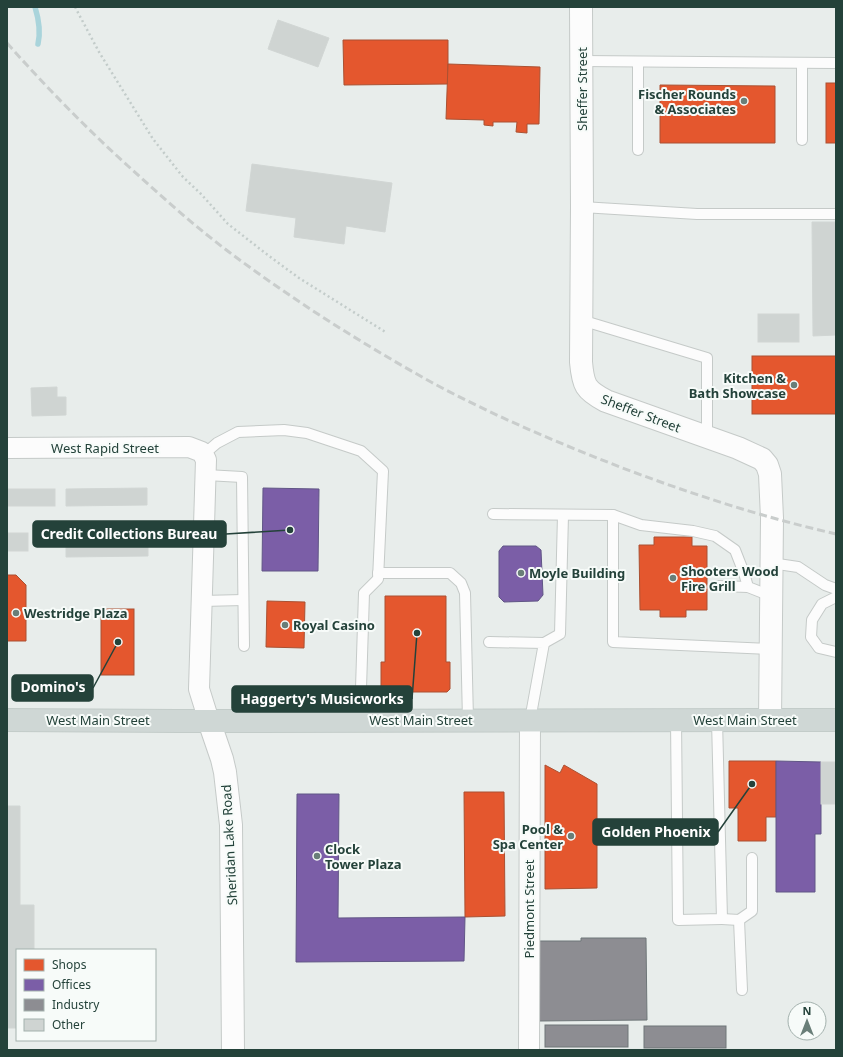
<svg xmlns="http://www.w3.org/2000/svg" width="843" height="1057" viewBox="0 0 843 1057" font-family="'Noto Sans',sans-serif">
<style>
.shops{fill:#e4572e;stroke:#aa5132}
.offices{fill:#7b5ea7;stroke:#615686}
.industry{fill:#8d8d92;stroke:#6e7678}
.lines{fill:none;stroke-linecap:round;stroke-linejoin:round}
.stream{stroke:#a9d4db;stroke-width:5.5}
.building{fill:#cfd4d2;stroke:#d1d6d4}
.service-casing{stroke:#c5cac8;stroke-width:12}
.minor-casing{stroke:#c5cac8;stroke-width:22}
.tertiary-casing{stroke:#c5cac8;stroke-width:24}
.primary-casing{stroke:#c3ccc9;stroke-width:24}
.path{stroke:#c3ccca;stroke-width:2.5;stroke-dasharray:2 3;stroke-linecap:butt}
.service{stroke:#fcfcfc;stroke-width:10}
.minor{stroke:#fcfcfc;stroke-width:20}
.tertiary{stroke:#fcfcfc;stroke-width:22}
.primary{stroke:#cfd7d5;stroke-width:22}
.rail{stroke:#c9cdcc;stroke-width:3;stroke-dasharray:8 4;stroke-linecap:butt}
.poi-dot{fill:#697e78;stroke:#f7fbf9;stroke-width:1.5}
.labels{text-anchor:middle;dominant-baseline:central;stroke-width:4;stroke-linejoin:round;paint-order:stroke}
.street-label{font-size:13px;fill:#24423a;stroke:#f7fbf9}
.poi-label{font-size:13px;font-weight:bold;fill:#24423a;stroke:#f7fbf9;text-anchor:start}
.leader{fill:none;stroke:#24423a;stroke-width:1.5}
.callout-dot{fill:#24423a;stroke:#f7fbf9;stroke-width:1.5}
.callout{fill:#24423a;stroke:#24423a;stroke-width:1.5}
.callout-label{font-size:14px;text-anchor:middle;font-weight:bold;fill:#fff}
</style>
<rect width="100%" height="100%" fill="#e8edeb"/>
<g class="shops">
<polygon points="343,40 448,40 448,84 344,85"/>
<polygon points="448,64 540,67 539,124 527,124 527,133 516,132 517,122 493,122 493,126 484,125 484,120 446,119"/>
<rect x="826" y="83" width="10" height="60"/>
<polygon points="660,85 775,86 775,143 660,143"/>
<rect x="752" y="356" width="84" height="58"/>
<polygon points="654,537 692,537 692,546 707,546 707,610 686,610 686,617 660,617 660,610 640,610 639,545 654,545"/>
<polygon points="7,575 16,575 26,585 26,641 7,641"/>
<polygon points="385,596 446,596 446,662 450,662 450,689 447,692 385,692 381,689 381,662 385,662"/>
<polygon points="267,601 305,602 304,648 266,647"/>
<rect x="101" y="609" width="33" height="66"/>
<polygon points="729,761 776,761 776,817 766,817 766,841 738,841 738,808 729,808"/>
<polygon points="545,765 560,773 564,765 597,784 597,888 545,889"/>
<polygon points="464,792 504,792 505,916 465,917"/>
</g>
<g class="offices">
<polygon points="263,488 319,489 318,571 262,571"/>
<polygon points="503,546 536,546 541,550 543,595 538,601 504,602 499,597 499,551"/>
<polygon points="776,761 821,762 821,834 815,834 815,892 776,892"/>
<polygon points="297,794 339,794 338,918 465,917 464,961 296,962"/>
</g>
<g class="industry">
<polygon points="581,938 646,938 647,1020 539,1021 538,941 581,941"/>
<rect x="545" y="1025" width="83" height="22"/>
<rect x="644" y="1026" width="82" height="22"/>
</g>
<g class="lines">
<path class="stream" d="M35,7C39,20 41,31 38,44"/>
</g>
<g class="building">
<polygon points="278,20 329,38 318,67 268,49"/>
<polygon points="252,164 392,183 385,232 346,226 344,244 294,237 296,218 246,211"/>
<polygon points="812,222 836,222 836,335 813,336"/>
<rect x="758" y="314" width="41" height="28"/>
<polygon points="57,387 57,397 66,397 66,415 32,416 31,388"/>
<polygon points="147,488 147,505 66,506 66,489"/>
<rect x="7" y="489" width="48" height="17"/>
<rect x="7" y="533" width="21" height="18"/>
<polygon points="66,539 148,539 148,556 66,557"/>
<rect x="821" y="762" width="15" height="42"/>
<polygon points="7,806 20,806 20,905 34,905 34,950 17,950 17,1028 7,1028"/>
</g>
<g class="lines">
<defs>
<g id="service">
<polyline points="582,61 836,63"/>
<polyline points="638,62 638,150"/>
<polyline points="802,63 802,140"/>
<polyline points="582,207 697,214 836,214"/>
<polyline points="581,320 707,358 707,437"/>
<polyline points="202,452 210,449 217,443 238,432 284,430 307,433 361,451 383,471 378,579 364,593 360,720"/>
<polyline points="206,475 242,477 244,646"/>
<polyline points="493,514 613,515 613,642 770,649"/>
<polyline points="613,515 641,525 693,531 715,536 735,550 744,573 748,587 771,596"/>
<polyline points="771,563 798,567 825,585 836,589"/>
<polyline points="378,573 450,573 461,583 465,593 468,720"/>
<polyline points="718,586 748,587"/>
<polyline points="836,597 822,604 812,620 811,637 819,648 836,652"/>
<polyline points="202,601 243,600"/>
<polyline points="489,642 544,643 530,720"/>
<polyline points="544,643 560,634 563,515"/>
<polyline points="676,720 678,920 722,919 717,720"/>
<polyline points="722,919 739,920 752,911 752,858"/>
<polyline points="739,920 742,990"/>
</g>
<g id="minor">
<polyline points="7,448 189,447 202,452 206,460 199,689 209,721"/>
<polyline points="529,1050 530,720"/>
</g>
<g id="tertiary">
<path d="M581,7L582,207L581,362C583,385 585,390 606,401L738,448L762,459L767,465L770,474L772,518L770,720"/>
<polyline points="209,721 222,759 225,772 231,825 233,1050"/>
</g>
<polyline id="primary" points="7,720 177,721 836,720"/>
</defs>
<use href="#service" class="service-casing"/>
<use href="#minor" class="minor-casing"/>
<use href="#tertiary" class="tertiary-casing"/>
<use href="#primary" class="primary-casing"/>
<polyline class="path" points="75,7 99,52 153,139 183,177 201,194 228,224 269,256 299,278 387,333"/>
<use href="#service" class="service"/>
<use href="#minor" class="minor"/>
<use href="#tertiary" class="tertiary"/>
<use href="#primary" class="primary"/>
<path class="rail" d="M7,43C45,86 85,127 128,166C160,195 193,225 229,252C293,300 361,343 431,382C492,415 556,442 620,467C691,494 762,517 836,534"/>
</g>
<g class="poi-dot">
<circle cx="744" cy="101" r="4"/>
<circle cx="794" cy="385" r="4"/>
<circle cx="521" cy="573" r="4"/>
<circle cx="673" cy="578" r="4"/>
<circle cx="16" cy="613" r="4"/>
<circle cx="285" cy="625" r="4"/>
<circle cx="571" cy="836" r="4"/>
<circle cx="317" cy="856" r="4"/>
</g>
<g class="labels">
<g class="street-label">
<text transform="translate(582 89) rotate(-90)">Sheffer Street</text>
<text transform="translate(641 413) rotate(21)">Sheffer Street</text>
<text x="105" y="448">West Rapid Street</text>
<text x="98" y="720">West Main Street</text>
<text x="421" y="720">West Main Street</text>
<text x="745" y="720">West Main Street</text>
<text transform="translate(229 845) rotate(-93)">Sheridan Lake Road</text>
<text transform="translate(529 909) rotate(-90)">Piedmont Street</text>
</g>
<g class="poi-label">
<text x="736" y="94" text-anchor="end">Fischer Rounds<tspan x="736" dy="15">&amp; Associates</tspan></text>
<text x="786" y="378" text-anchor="end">Kitchen &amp;<tspan x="786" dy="15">Bath Showcase</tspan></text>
<text x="681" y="571">Shooters Wood<tspan x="681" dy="15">Fire Grill</tspan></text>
<text x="529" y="573">Moyle Building</text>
<text x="24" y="613">Westridge Plaza</text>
<text x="293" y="625">Royal Casino</text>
<text x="563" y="829" text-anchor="end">Pool &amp;<tspan x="563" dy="15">Spa Center</tspan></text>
<text x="325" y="849">Clock<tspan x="325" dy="15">Tower Plaza</tspan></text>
</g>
</g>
<path class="leader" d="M290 530L226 534M118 642L93 688M417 633L412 699M752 784L718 832"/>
<g class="callout-dot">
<circle cx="290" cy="530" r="4"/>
<circle cx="118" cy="642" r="4"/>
<circle cx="417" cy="633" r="4"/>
<circle cx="752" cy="784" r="4"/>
</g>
<g class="callout">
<rect x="33" y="521" width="193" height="26" rx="4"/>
<rect x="12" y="675" width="81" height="26" rx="4"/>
<rect x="232" y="686" width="180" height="26" rx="4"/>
<rect x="593" y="819" width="125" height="26" rx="4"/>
</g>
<g class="callout-label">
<text x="129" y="539">Credit Collections Bureau</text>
<text x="53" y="692">Domino's</text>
<text x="322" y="704">Haggerty's Musicworks</text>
<text x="656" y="837">Golden Phoenix</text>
</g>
<rect width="843" height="1057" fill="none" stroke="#24423a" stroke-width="16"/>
<rect x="16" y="949" width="140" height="92" fill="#f7fbf9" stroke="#a3b1ad"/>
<rect x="24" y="959" width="20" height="12" fill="#e4572e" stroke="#a3b1ad"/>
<text x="52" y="969" font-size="12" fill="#24423a">Shops</text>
<rect x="24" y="979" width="20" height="12" fill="#7b5ea7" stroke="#a3b1ad"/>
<text x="52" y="989" font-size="12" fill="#24423a">Offices</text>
<rect x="24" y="999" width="20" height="12" fill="#8d8d92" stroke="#a3b1ad"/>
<text x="52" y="1009" font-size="12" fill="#24423a">Industry</text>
<rect x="24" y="1019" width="20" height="12" fill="#cfd4d2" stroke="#a3b1ad"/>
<text x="52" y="1029" font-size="12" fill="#24423a">Other</text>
<g transform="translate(807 1021)"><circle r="19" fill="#f7fbf9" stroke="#a3b1ad"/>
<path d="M0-3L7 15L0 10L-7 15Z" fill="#697e78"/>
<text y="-6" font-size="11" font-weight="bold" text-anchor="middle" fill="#24423a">N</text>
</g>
</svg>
